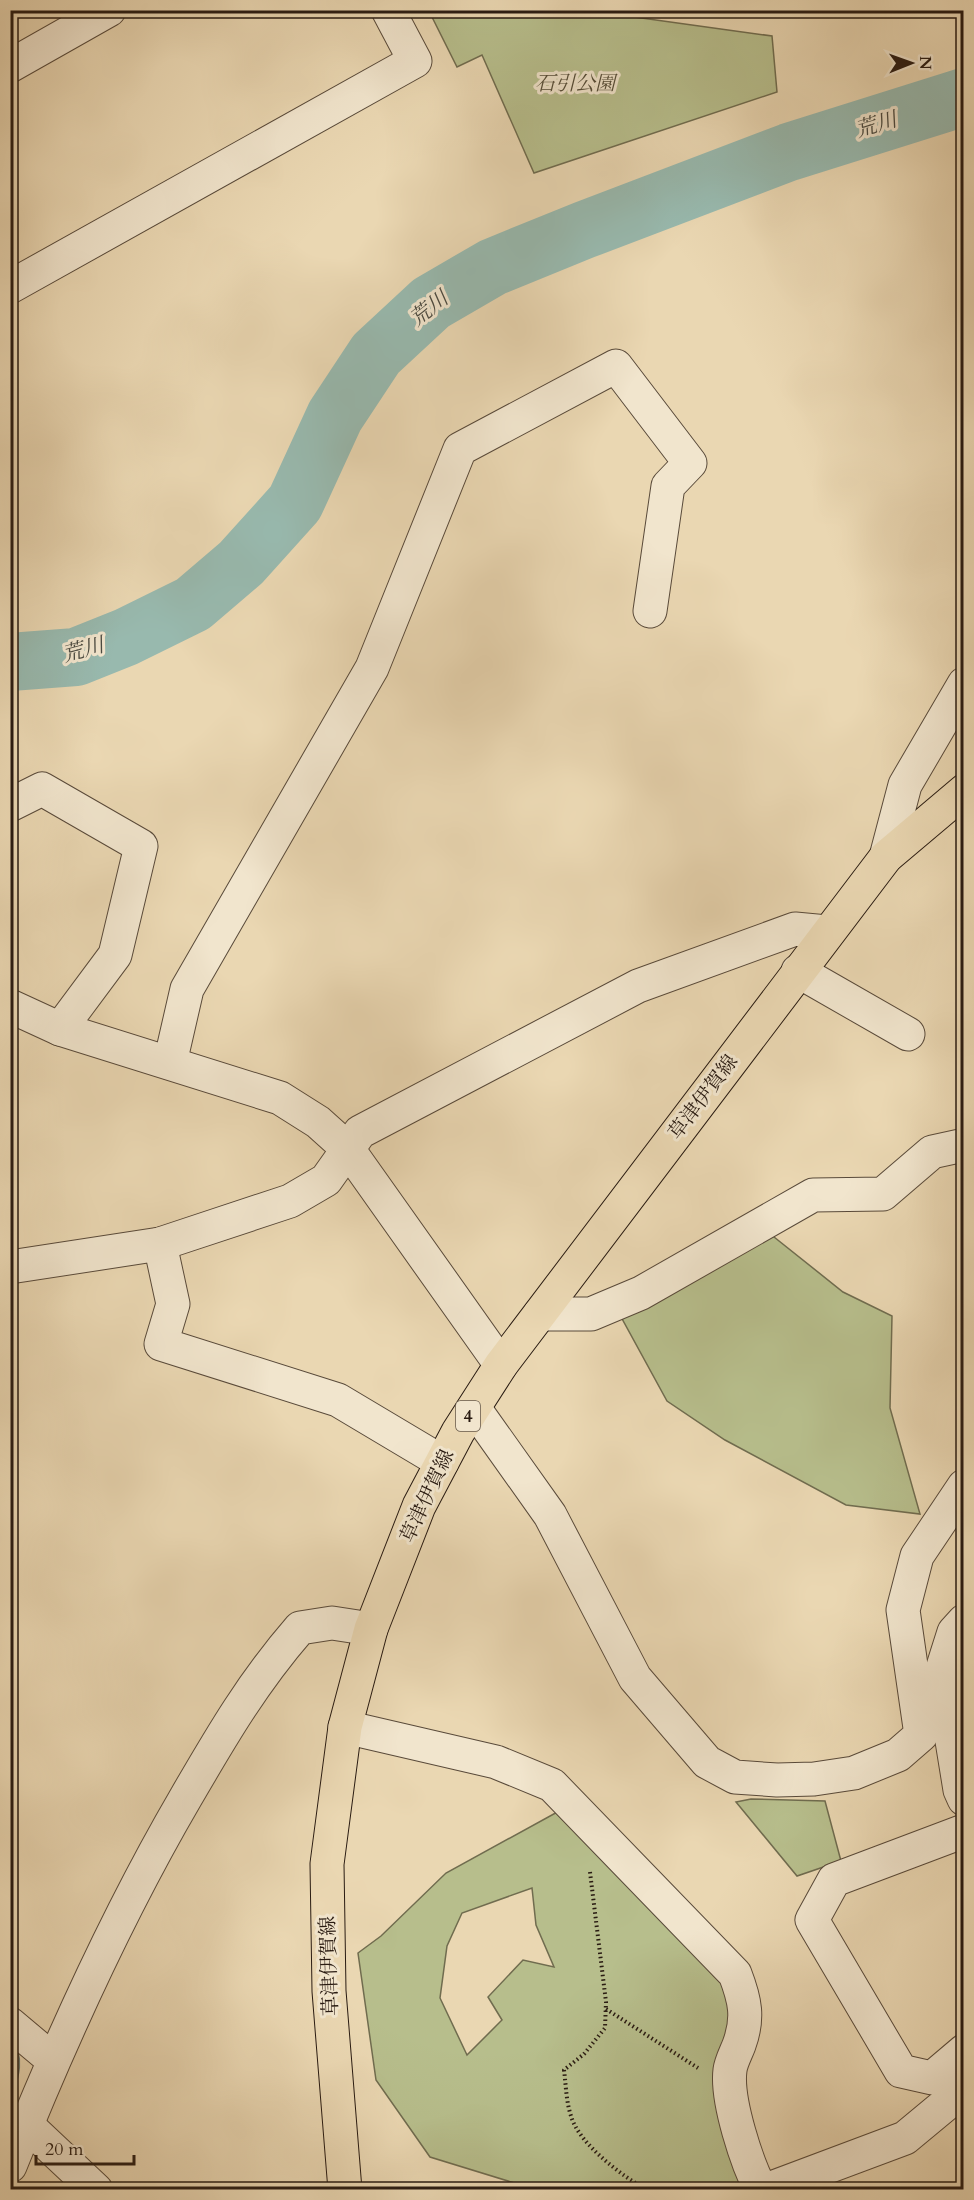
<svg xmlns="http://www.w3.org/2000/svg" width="974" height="2200" viewBox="0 0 974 2200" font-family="Cardo,'Noto Serif JP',serif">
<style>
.green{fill:#b7be8c;stroke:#706c4f;stroke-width:1.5;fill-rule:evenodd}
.water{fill:#98b9ae;stroke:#6c7a70;stroke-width:1.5}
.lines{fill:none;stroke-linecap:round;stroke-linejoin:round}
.river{stroke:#98b9ae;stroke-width:58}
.minor-casing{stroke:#594a3a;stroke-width:35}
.primary-casing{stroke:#291b12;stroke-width:35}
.path{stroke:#291b12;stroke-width:4;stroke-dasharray:1.5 3;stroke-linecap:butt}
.minor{stroke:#f1e5cd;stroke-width:33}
.primary{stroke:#ead7b2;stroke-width:33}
.labels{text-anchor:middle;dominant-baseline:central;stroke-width:6;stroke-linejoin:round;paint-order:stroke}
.shield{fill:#f1e5cd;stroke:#65584a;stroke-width:1.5}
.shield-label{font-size:18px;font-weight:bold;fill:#291b12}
.park-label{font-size:20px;font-style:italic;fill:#544c37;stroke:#f1e5cd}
.street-label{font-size:20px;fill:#291b12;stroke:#f1e5cd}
.water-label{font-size:21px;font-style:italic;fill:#4a4a41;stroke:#f1e5cd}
</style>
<rect width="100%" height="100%" fill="#ead7b2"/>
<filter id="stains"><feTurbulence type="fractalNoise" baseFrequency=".00333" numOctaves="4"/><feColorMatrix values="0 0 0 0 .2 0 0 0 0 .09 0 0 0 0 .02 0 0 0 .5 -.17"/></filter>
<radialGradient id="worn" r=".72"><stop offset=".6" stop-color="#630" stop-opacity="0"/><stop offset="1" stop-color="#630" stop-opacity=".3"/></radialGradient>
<g class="green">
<polygon points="429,11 591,11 772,36 777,92 534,173 482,55 457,67"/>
<polygon points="769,1233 843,1292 892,1316 890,1408 920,1514 846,1505 725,1440 667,1401 620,1315"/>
<polygon points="751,1799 825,1801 841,1861 797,1876 736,1802"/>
<path d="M561,1810L717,1972L731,2001L747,2189H534L430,2157L376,2080L358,1953L381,1936L446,1873ZM532,1888L536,1925L554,1967L523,1960L488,1997L502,2020L467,2055L440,1998L447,1946L462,1913Z"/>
</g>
<path class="water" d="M11,2038C26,2057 18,2079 11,2100Z"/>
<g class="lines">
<polyline class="river" points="10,662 76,657 126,637 193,604 241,563 295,503 335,416 376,354 431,303 493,267 584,230 789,152 964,97"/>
<defs>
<g id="minor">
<polyline points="10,66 109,10"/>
<polyline points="10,287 415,61 388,10"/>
<polyline points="10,805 42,789 141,846 115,955 60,1029"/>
<polyline points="886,857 905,785 964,684"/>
<polyline points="798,971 908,1034"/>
<polyline points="10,1006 60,1029 280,1098 318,1122 348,1149 501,1365"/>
<polyline points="170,1063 187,989 372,668 460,449 616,366 690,463 668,486 650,611"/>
<polyline points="160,1244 173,1304 161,1344 338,1400 442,1462"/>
<polyline points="10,1267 160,1244 290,1201 326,1180 360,1132 638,986 795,929 827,932"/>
<polyline points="540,1314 591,1314 641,1293 813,1195 883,1194 932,1152 964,1145"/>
<polyline points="474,1408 550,1515 635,1678 707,1762 735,1777 777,1780 814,1779 854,1773 898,1755 921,1735 903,1610 917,1556 964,1486"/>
<polyline points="964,1621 954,1632 941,1673 960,1790 964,1799"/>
<path d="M345,1727L496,1762L552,1785L735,1974C745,2000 749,2018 739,2045C736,2053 731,2062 730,2070C726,2100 747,2164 761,2190"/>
<polyline points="964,1831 834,1880 812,1920 901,2071 932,2078 964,2051"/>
<polyline points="10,2024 53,2060"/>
<polyline points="27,2125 96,2190"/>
<path d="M10,2166C61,2039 117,1915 186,1797C222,1735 253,1682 300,1628L332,1623L371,1629"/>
<polyline points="766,2190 905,2138 964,2089"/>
</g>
<polyline id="primary" points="345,2190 329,1991 327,1864 345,1727 371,1629 419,1506 458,1432 501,1365 886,857 964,791"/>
</defs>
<use href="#minor" class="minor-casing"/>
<use href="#primary" class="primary-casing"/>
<g class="path">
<path d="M590,1872L606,2002L605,2028L584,2054L564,2070C566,2085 566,2101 571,2116C579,2144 622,2176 647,2190"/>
<polyline points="606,2009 698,2068"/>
</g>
<use href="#minor" class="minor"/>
<use href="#primary" class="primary"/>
</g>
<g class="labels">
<rect class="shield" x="456" y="1401" width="24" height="30" rx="4.5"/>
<g class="shield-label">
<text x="468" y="1416">4</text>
</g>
<g class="park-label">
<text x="575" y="83">石引公園</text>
</g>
<g class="street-label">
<text transform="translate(703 1097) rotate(-53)">草津伊賀線</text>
<text transform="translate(427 1496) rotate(-65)">草津伊賀線</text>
<text transform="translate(329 1966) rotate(-92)">草津伊賀線</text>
</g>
<g class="water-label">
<text transform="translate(876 125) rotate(-17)">荒川</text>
<text transform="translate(429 309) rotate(-38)">荒川</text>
<text transform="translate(83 650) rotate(-15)">荒川</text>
</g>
</g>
<rect width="974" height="2200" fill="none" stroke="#ead7b2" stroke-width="36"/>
<rect x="12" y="12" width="950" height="2176" fill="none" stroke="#291b12" stroke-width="3"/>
<rect x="18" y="18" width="938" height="2164" fill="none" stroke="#291b12" stroke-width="1.5"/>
<g transform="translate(911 63) rotate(89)" stroke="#f1e5cd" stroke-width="4.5" paint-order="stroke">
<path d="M0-4.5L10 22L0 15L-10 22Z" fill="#291b12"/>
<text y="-9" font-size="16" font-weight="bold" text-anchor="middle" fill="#291b12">N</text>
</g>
<path d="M36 2155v9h98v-9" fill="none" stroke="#291b12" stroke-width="3"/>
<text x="45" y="2155" font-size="18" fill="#291b12" stroke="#f1e5cd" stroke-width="4.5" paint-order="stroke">20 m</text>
<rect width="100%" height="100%" filter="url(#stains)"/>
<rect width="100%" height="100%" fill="url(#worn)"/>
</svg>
